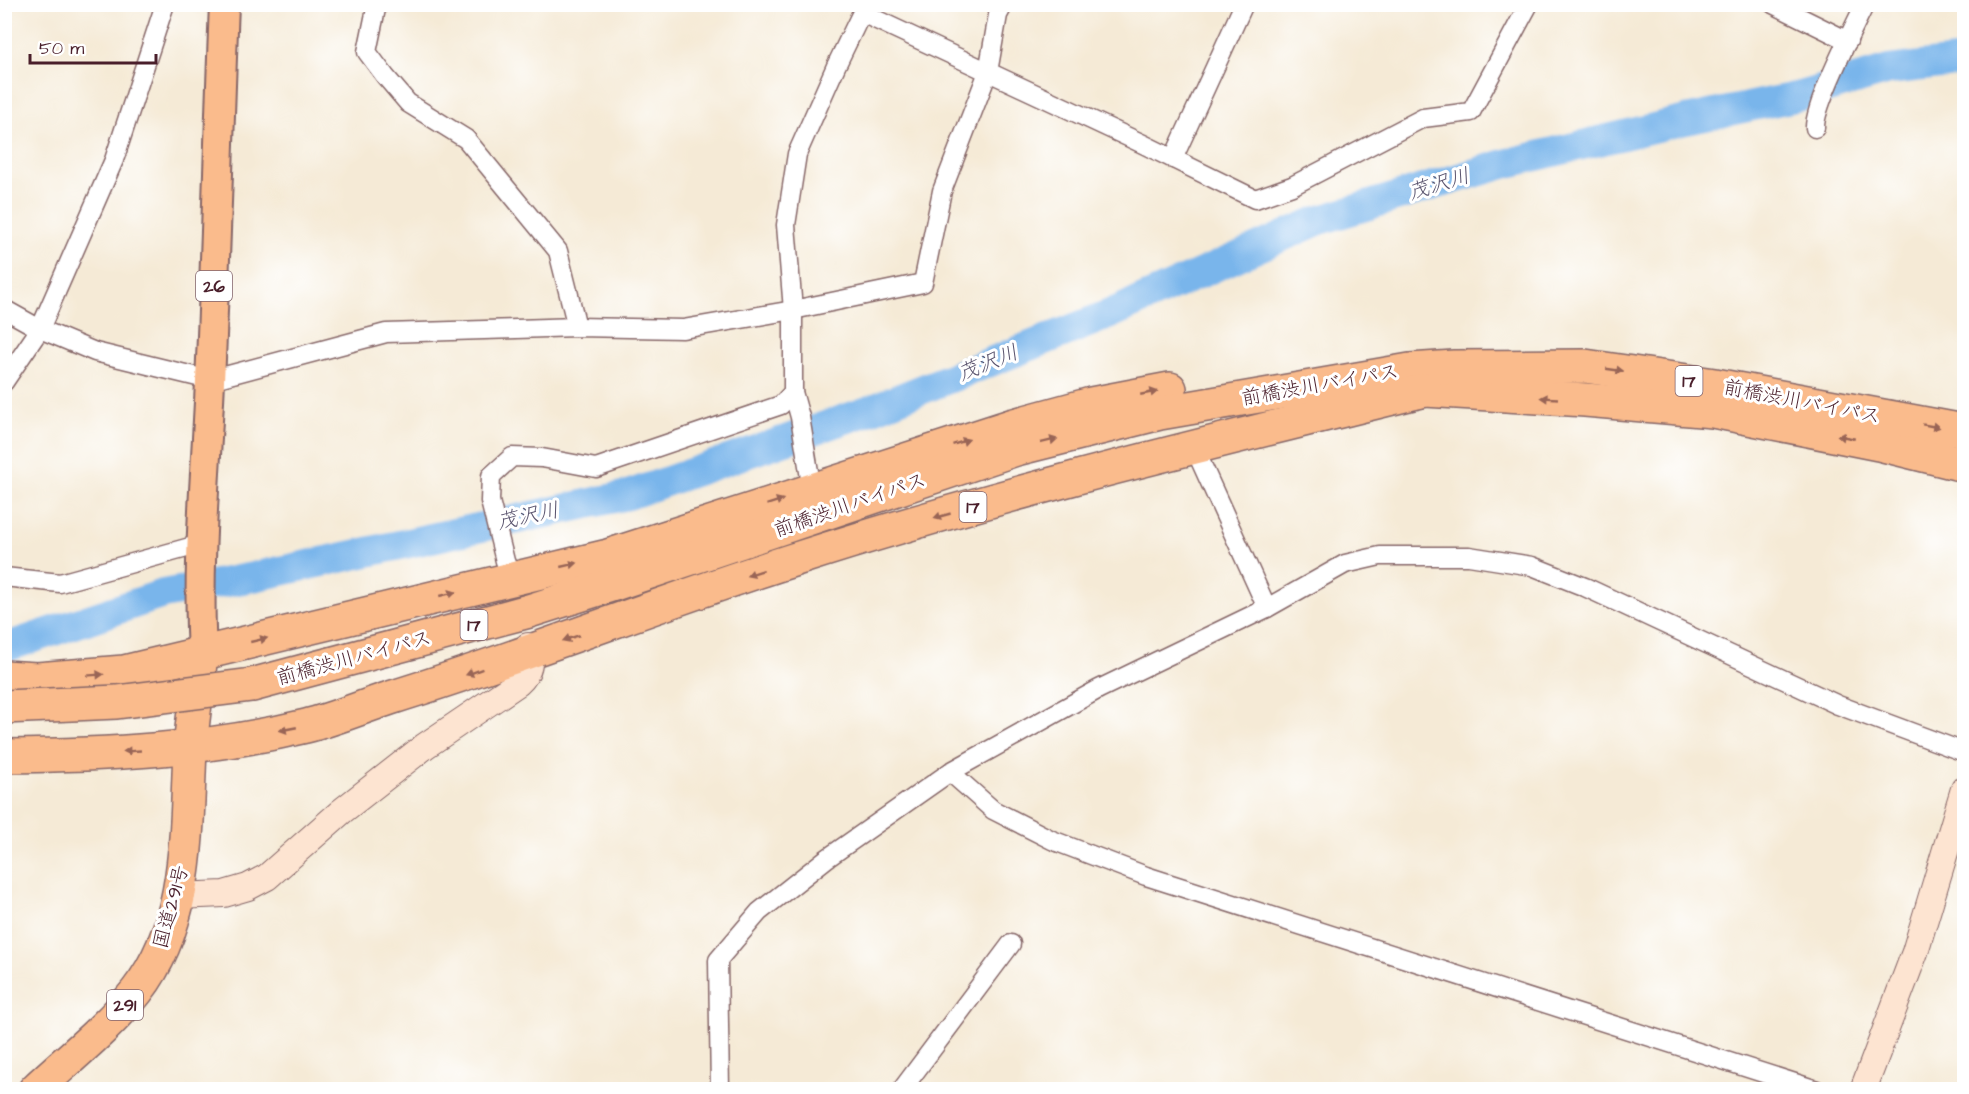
<svg xmlns="http://www.w3.org/2000/svg" width="1969" height="1094" viewBox="0 0 1969 1094" font-family="'Architects Daughter','Klee One',sans-serif">
<style>
.lines{fill:none;stroke-linecap:round;stroke-linejoin:round}
.river{stroke:#79b5eb;stroke-width:30}
.secondary-tunnel{stroke:#d3c1b4;stroke-width:26;stroke-dasharray:26 13;stroke-linecap:butt}
.street-casing{stroke:#866667;stroke-width:21}
.secondary-casing{stroke:#866667;stroke-width:28}
.primary-casing{stroke:#866667;stroke-width:32}
.highway-casing{stroke:#866667;stroke-width:36}
.street{stroke:#fff;stroke-width:18}
.secondary{stroke:#fde4d1;stroke-width:26}
.primary{stroke:#fabb8c;stroke-width:28}
.highway{stroke:#fabb8c;stroke-width:33}
.highway-bridge-casing{stroke:#866667;stroke-width:36;stroke-linecap:butt}
.highway-bridge{stroke:#fabb8c;stroke-width:33}
.oneway{fill:#996557}
.labels{text-anchor:middle;dominant-baseline:central;stroke-width:6;stroke-linejoin:round;paint-order:stroke}
.shield{fill:#fff;stroke:#80626b;stroke-width:1.5}
.shield-label{font-size:18px;font-weight:bold;fill:#4a1f2b}
.street-label{font-size:20px;fill:#4a1f2b;stroke:#fff}
.water-label{font-size:21px;font-style:italic;fill:#5a546e;stroke:#fff}
</style>
<rect width="100%" height="100%" fill="#fff"/>
<filter id="ink" filterUnits="userSpaceOnUse"><feTurbulence type="fractalNoise" baseFrequency=".0167" numOctaves="2"/><feDisplacementMap in="SourceGraphic" scale="12" xChannelSelector="R" yChannelSelector="G"/><feConvolveMatrix kernelMatrix="1 2 1 2 8 2 1 2 1" color-interpolation-filters="sRGB"/></filter>
<filter id="wash" filterUnits="userSpaceOnUse"><feTurbulence type="fractalNoise" baseFrequency=".008" numOctaves="4" result="noise"/><feDisplacementMap in="SourceGraphic" scale="24" xChannelSelector="R" yChannelSelector="G"/><feGaussianBlur stdDeviation="1.35" result="paint"/><feColorMatrix in="noise" values="0 0 0 0 0 0 0 0 0 0 0 0 0 0 0 0 0 1.4 0 .05"/><feComposite in="paint" operator="in"/></filter>
<g filter="url(#wash)">
<rect width="100%" height="100%" fill="#f5ead6"/>
<g class="lines">
<polyline class="river" points="4,648 163,594 253,577 628,495 868,411 1110,314 1317,221 1504,164 1686,120 1800,96 1889,70 1964,61"/>
</g>
</g>
<g filter="url(#ink)">
<g class="lines">
<polyline class="secondary-tunnel" points="516,597 528,646"/>
<defs>
<g id="street">
<polyline points="377,4 367,52 385,76 408,103 466,139 558,251 577,327"/>
<polyline points="1773,4 1848,41"/>
<polyline points="862,13 1143,144 1255,199 1292,186 1423,118 1471,112 1529,4"/>
<path d="M1815,128C1814,105 1853,29 1865,4"/>
<polyline points="1173,159 1244,4"/>
<polyline points="4,309 40,329 95,352 210,380 386,333 577,327 683,329 793,310 923,283 942,191 988,72 998,15 1004,4"/>
<polyline points="4,382 40,329 114,160 165,4"/>
<polyline points="793,392 800,417 812,490"/>
<polyline points="1194,447 1267,608"/>
<polyline points="4,577 60,583 201,544"/>
<polyline points="512,579 505,561 490,501 491,476 512,457 542,458 596,468 781,405 793,392 793,310 786,225 797,154 836,66 866,4"/>
<polyline points="950,772 993,810 1052,840 1146,876 1817,1090"/>
<polyline points="903,1088 1011,944"/>
<polyline points="720,1090 718,960 759,912 826,859 950,772 1099,689 1267,608 1345,564 1380,556 1469,556 1532,566 1585,587 1838,705 1964,752"/>
</g>
<g id="secondary">
<path d="M178,896L224,894L248,887L267,877L342,811L425,746L518,683C530,672 531,661 528,646"/>
<polyline points="1863,1090 1915,952 1964,789"/>
</g>
<path id="primary" d="M202,653C197,562 206,472 210,381C216,255 219,130 224,4"/>
<g id="highway">
<polyline points="1403,394 1425,390 1585,400 1713,411 1879,444 1964,465"/>
<polyline points="4,677 37,679 124,672 608,556 1014,425 1091,404 1170,389"/>
<polyline points="252,685 529,611 614,584 1016,449 1160,413 1410,370 1454,367 1585,366 1715,385 1964,431"/>
<path d="M4,756C105,755 207,750 306,726C334,719 362,707 390,698C527,656 660,602 796,559C1003,492 1215,442 1425,390"/>
<path d="M35,1090C69,1058 108,1028 137,991C190,923 186,832 190,750C192,721 197,692 200,663"/>
</g>
</defs>
<use href="#street" class="street-casing"/>
<use href="#secondary" class="secondary-casing"/>
<use href="#primary" class="primary-casing"/>
<use href="#highway" class="highway-casing"/>
<use href="#street" class="street"/>
<use href="#secondary" class="secondary"/>
<use href="#primary" class="primary"/>
<use href="#highway" class="highway"/>
<defs>
<polyline id="highway-bridge" points="4,707 117,702 252,685"/>
</defs>
<use href="#highway-bridge" class="highway-bridge-casing"/>
<use href="#highway-bridge" class="highway-bridge"/>
</g>
<defs><path id="oneway-solid" d="M-6-.8H1V-3.2L6.5 0L1 3.2V.8H-6Z" transform="scale(1.5)"/></defs>
<g class="oneway">
<use href="#oneway-solid" transform="translate(1615 370) rotate(8)"/>
<use href="#oneway-solid" transform="translate(1149 393) rotate(-11)"/>
<use href="#oneway-solid" transform="translate(1549 398) rotate(-177)"/>
<use href="#oneway-solid" transform="translate(1931 426) rotate(10)"/>
<use href="#oneway-solid" transform="translate(1846 437) rotate(-169)"/>
<use href="#oneway-solid" transform="translate(1049 441) rotate(-14)"/>
<use href="#oneway-solid" transform="translate(961 442) rotate(-18)"/>
<use href="#oneway-solid" transform="translate(775 502) rotate(-18)"/>
<use href="#oneway-solid" transform="translate(942 516) rotate(164)"/>
<use href="#oneway-solid" transform="translate(569 565) rotate(-13)"/>
<use href="#oneway-solid" transform="translate(755 573) rotate(161)"/>
<use href="#oneway-solid" transform="translate(448 594) rotate(-14)"/>
<use href="#oneway-solid" transform="translate(571 638) rotate(161)"/>
<use href="#oneway-solid" transform="translate(259 640) rotate(-13)"/>
<use href="#oneway-solid" transform="translate(474 672) rotate(160)"/>
<use href="#oneway-solid" transform="translate(95 675) rotate(-4)"/>
<use href="#oneway-solid" transform="translate(288 729) rotate(169)"/>
<use href="#oneway-solid" transform="translate(132 751) rotate(177)"/>
</g>
</g>
<g class="labels">
<g class="shield">
<rect x="196" y="271" width="36" height="30" rx="4.5"/>
<rect x="1675.5" y="366" width="27" height="30" rx="4.5"/>
<rect x="959.5" y="492" width="27" height="30" rx="4.5"/>
<rect x="460.5" y="610" width="27" height="30" rx="4.5"/>
<rect x="107" y="990" width="36" height="30" rx="4.5"/>
</g>
<g class="shield-label">
<text x="214" y="286">26</text>
<text x="1689" y="381">17</text>
<text x="973" y="507">17</text>
<text x="474" y="625">17</text>
<text x="125" y="1005">291</text>
</g>
<g class="street-label">
<text transform="translate(1320 385) rotate(-10)">前橋渋川バイパス</text>
<text transform="translate(1802 402) rotate(11)">前橋渋川バイパス</text>
<text transform="translate(850 505) rotate(-19)">前橋渋川バイパス</text>
<text transform="translate(354 658) rotate(-15)">前橋渋川バイパス</text>
<text transform="translate(171 907) rotate(-75)">国道291号</text>
</g>
<g class="water-label">
<text transform="translate(1439 184) rotate(-17)">茂沢川</text>
<text transform="translate(988 363) rotate(-22)">茂沢川</text>
<text transform="translate(528 516) rotate(-12)">茂沢川</text>
</g>
</g>
<rect width="1969" height="1094" fill="none" stroke="#fff" stroke-width="24"/>
<path d="M30 54v9h126v-9" fill="none" stroke="#4a1f2b" stroke-width="3"/>
<text x="39" y="54" font-size="18" fill="#4a1f2b" stroke="#ffffff" stroke-width="4.5" paint-order="stroke">50 m</text>
</svg>
